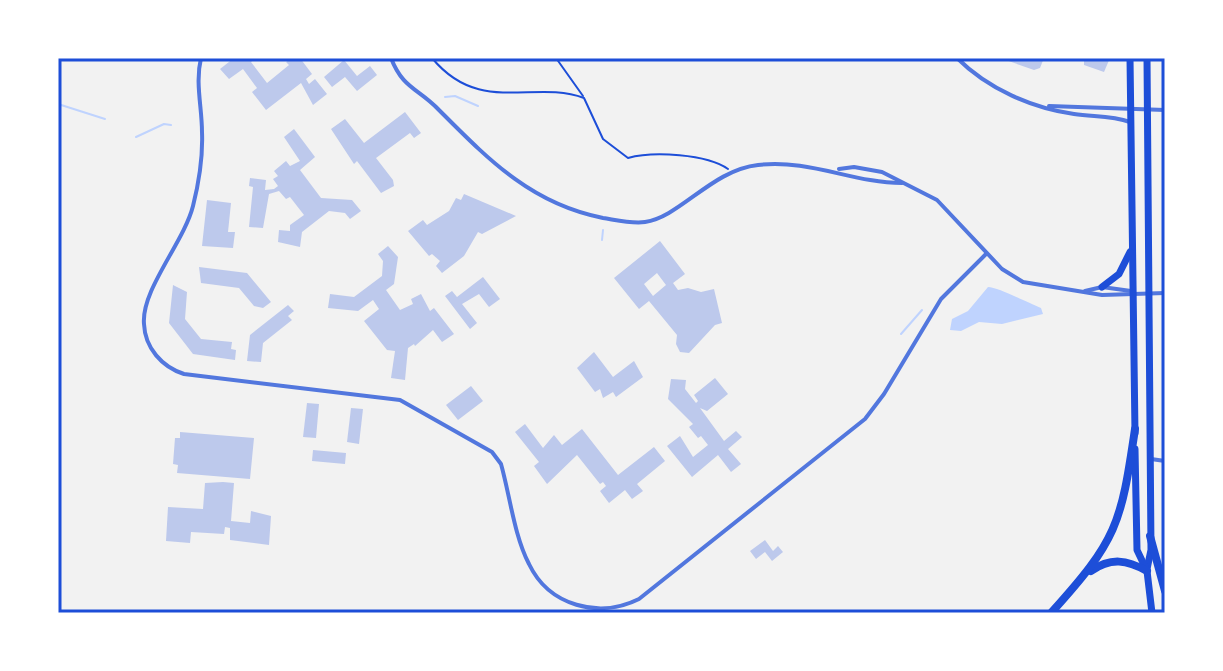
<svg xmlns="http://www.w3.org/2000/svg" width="1223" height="671" viewBox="0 0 1223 671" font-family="'Roboto Condensed',sans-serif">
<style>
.water{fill:#bfd3fe}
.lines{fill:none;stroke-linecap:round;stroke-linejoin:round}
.stream{stroke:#bfd3fe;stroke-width:2}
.building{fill:#bdc9ec;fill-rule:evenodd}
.path{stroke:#1d4ed8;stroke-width:2}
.minor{stroke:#5277de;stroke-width:4}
.primary{stroke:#1d4ed8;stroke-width:7}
.motorway{stroke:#1d4ed8;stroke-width:8}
.neatline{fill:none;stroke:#1d4ed8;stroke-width:3}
</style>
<rect width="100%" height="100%" fill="#f2f2f2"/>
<path class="water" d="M988,287C998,287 1028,303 1041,308L1043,314L1002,324L979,322L961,331L950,330L952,319L968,311Z"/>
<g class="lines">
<g class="stream">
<polyline points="445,97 455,96 478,106"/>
<polyline points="58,104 105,119"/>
<polyline points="136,137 164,124 171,125"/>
<polyline points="602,240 603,230"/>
<polyline points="901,334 922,310"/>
</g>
</g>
<g class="building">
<polygon points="234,58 256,58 251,62 267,83 289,65 286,62 292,58 300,58 312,74 306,79 309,84 315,79 327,94 313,105 301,83 266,110 252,92 257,88 243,69 229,79 220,69"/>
<polygon points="1000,58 1044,58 1040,68 1034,70"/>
<polygon points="1084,58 1110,58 1104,72 1084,65"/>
<polygon points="344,60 357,76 370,66 377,75 357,91 345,77 332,87 324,77"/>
<polygon points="405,112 421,133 414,138 410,133 376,158 393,180 394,186 381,193 357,161 354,164 331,129 345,119 364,143"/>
<polygon points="294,129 315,157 300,170 321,198 352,200 361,211 350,219 345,213 329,211 302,232 300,247 278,242 279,230 290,231 290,225 304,215 290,197 286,199 279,191 269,194 263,228 249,227 253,187 249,186 250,178 266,180 265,190 274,189 278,186 273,179 278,176 274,171 286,161 290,166 300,161 284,137"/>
<polygon points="464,194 516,216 482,234 478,232 464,256 442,273 436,266 440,261 432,254 429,256 408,231 423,220 427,225 449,211 456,198 461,200"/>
<polygon points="207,200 231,203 228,232 235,232 233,248 202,246"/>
<path d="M660,241L685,274L673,283L678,290L688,288L701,292L714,289L722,323L715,325L689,353L680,352L676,344L677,335L649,301L639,309L614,278ZM657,273L666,285L653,296L644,284Z"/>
<polygon points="388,246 398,257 394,284 386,290 400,310 413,304 411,299 421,294 430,311 434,308 454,334 442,342 433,330 415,346 414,344 408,348 405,380 391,378 395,351 387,350 364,321 379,309 373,300 358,311 328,308 330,294 354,297 382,276 383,261 378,254"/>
<polygon points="199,267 247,273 271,302 263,308 254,306 239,288 201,283"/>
<polygon points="483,277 500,299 489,307 479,294 462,304 477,323 470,329 445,296 452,291 457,297"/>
<polygon points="173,285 187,292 185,319 201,339 232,342 231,349 236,350 235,360 193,354 169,323"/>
<polygon points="288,305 294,311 288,316 292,320 263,343 261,362 247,361 250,335"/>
<polygon points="594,352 613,377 634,361 643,377 616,397 613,392 603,398 600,389 595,392 577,368"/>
<polygon points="715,378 728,394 707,411 700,408 724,441 736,431 742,437 728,449 741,464 731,472 718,455 692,477 667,446 680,436 693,457 708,445 701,436 698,438 689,427 693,424 668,399 671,379 686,380 685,389 696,403 698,401 694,395"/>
<polygon points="471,386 483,401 458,420 446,405"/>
<polygon points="307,403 319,404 316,438 303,437"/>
<polygon points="351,408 363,409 359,444 347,442"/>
<polygon points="525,424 543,448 554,435 562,445 582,429 618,475 654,447 665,461 637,484 643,491 632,499 625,490 609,503 600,491 606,486 603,482 600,484 577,455 547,484 534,466 539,462 515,432"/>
<polygon points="180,432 254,438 250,479 177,473 178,465 173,464 175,438 180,438"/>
<polygon points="313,450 346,453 345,464 312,461"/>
<polygon points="223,482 234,483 231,521 250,523 251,511 271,516 269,545 230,540 230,528 225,527 224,534 191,532 190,543 166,541 168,507 203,509 205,483"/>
<polygon points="765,540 773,551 778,546 783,552 772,561 765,552 756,559 750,551"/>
</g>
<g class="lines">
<g class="path">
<path d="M432,58C480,116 534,79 584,98L603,139L628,158C653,151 707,154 728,169"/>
<polyline points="556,58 583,96"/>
</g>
<g class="minor">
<path d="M201,58C195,83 202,107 202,132C203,156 199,182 193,206C184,242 141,290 144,324C145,348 162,367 184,374L400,400L492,452L501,464C510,496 514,535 529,564C549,606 599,619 639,599L865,419L884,394L941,299L986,254"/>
<path d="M391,58C403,89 418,88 439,110C488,159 531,204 603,218C616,220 632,224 645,222C680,217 712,170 758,165C810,159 853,183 902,183"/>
<path d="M957,58C988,89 1032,108 1074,114C1094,117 1111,115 1130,122"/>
<polyline points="1049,106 1165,110"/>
<polyline points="839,169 854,167 882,172 937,200 1002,269 1023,282 1102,295 1165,293"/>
<polyline points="1085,291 1102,287 1131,291"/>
<polyline points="1151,459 1165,461"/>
</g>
<g class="primary">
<polyline points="1130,58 1135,433"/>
<polyline points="1147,58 1151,550 1147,569"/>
<polyline points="1102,287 1119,274 1130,252"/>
<polyline points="1135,449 1137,550 1147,571 1152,613"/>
</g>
<g class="motorway">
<polyline points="1150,536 1165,591"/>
<path d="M1091,571C1111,557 1127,560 1147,571"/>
<path d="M1051,613C1117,540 1121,525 1135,429"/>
</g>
</g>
<rect width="1223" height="671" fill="none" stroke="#ffffff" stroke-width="120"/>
<rect x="60" y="60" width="1103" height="551" class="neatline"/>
</svg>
